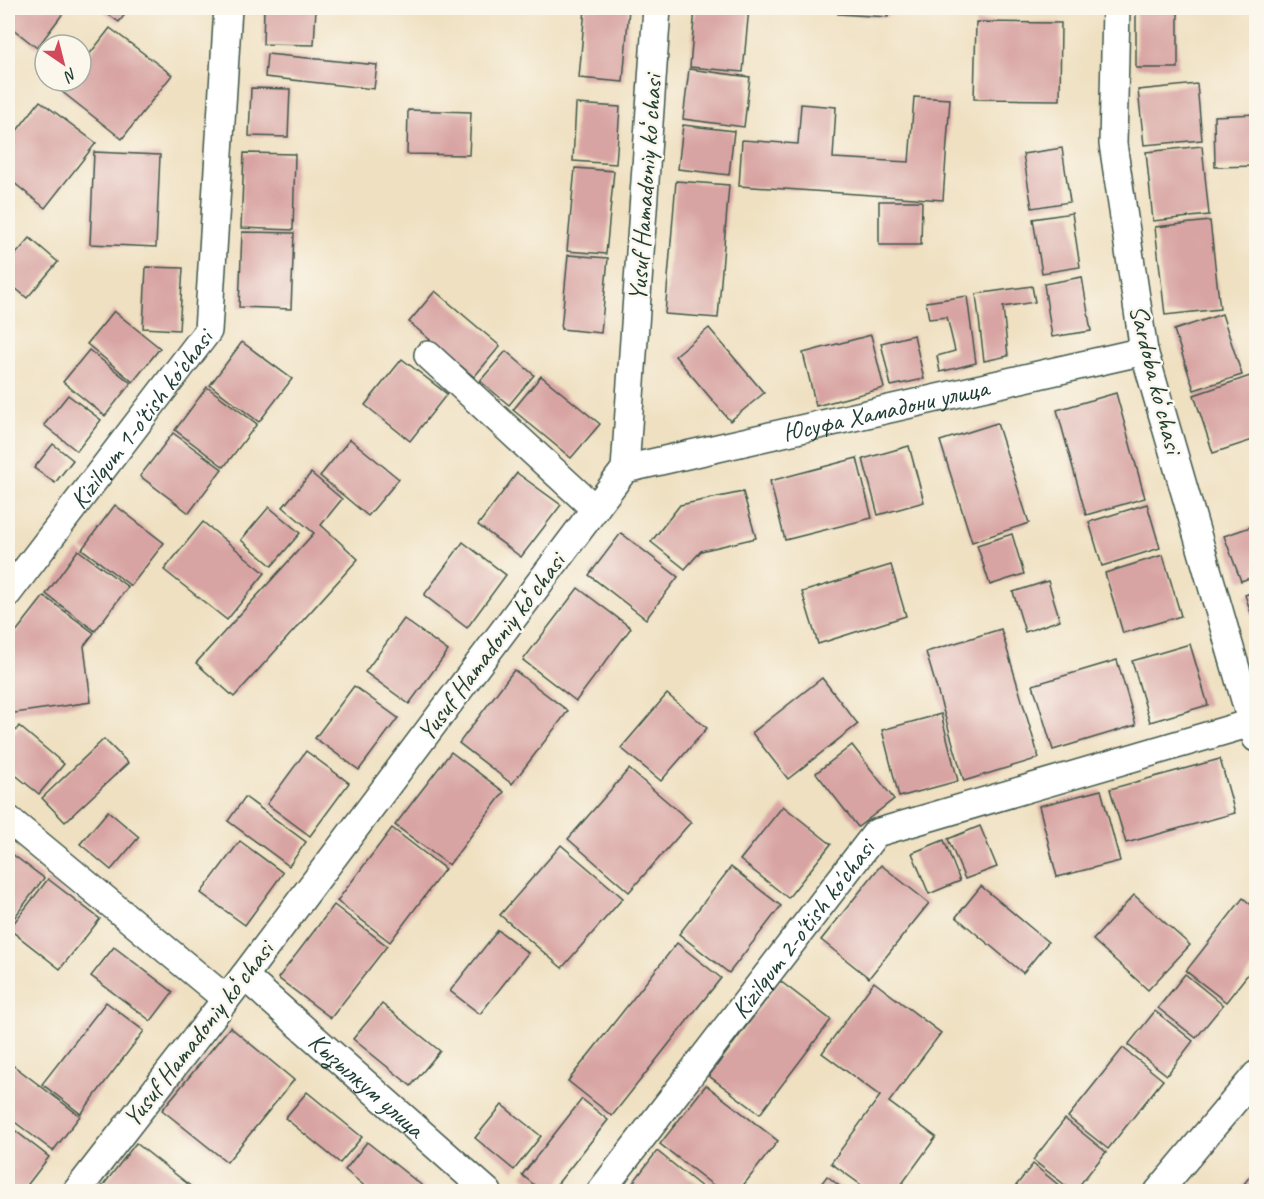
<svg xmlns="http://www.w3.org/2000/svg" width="1264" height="1199" viewBox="0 0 1264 1199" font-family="Caveat,sans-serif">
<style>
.building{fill:#d8a4a3}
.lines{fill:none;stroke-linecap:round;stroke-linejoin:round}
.street-casing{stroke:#3e5549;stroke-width:30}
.street{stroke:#fff;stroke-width:27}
.labels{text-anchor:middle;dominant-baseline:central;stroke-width:5;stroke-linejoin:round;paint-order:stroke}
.street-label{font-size:26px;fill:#1f3d34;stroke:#fbf7ec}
</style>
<rect width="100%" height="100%" fill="#fbf7ec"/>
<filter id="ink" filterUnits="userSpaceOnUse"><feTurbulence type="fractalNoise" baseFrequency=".0167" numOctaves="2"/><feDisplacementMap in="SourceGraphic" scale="12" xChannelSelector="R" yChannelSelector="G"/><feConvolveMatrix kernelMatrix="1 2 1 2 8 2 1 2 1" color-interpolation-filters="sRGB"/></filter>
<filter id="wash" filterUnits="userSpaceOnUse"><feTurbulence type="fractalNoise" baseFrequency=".008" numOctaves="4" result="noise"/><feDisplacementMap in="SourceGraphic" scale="24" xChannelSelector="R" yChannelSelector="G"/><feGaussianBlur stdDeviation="1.35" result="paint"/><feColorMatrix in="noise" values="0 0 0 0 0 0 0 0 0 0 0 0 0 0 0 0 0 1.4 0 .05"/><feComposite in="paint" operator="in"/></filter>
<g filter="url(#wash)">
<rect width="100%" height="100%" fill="#efe0c1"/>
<g id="blocks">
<g class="building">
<polygon points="8,8 67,8 37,48 8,25"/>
<polygon points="99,8 130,8 119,22"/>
<polygon points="264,8 316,8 314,45 263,44"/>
<polygon points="585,8 629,8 623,82 579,78"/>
<polygon points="695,8 749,8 743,72 690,67"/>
<polygon points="839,8 888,8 888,17 838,14"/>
<rect x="1136" y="8" width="42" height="60"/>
<rect x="1254" y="8" width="2" height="64"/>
<polygon points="976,22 1061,23 1060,100 974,99"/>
<polygon points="110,28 172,75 122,139 61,91 69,81 81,81 81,65"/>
<polygon points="267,54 377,65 374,89 265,77"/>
<polygon points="689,69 750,77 744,127 683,119"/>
<polygon points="1197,84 1202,140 1144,145 1138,90"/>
<polygon points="251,88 290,89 288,137 249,136"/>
<polygon points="914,97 950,99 943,200 739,186 742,140 798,144 801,104 836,107 833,158 909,162"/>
<polygon points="40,101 96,143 45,208 8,178 8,142"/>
<polygon points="576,104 620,107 616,164 573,161"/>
<polygon points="408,110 471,112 469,155 407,154"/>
<polygon points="1256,114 1256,166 1215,167 1214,116"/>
<polygon points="683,125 734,131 729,175 678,169"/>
<polygon points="1202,146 1209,215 1153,221 1146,152"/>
<polygon points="1062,148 1070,202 1032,208 1023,154"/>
<polygon points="94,152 160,155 156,247 90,244"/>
<polygon points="244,153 295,154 293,230 241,228"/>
<polygon points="575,168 614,171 606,254 567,251"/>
<polygon points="676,181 729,185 718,318 665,314"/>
<polygon points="879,201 922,201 921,245 879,245"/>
<polygon points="1072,213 1080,267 1042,273 1033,219"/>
<polygon points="1210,221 1220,309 1165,315 1155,227"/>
<polygon points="242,232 294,233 291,309 239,307"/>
<polygon points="30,238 58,262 27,298 8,282 8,263"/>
<polygon points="568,255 608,258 601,333 561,329"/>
<polygon points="146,267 183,268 179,330 143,328"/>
<polygon points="1082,277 1091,331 1052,337 1044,284"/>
<polygon points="1032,286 1035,302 1003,307 1008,356 984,361 976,294"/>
<polygon points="435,291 500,346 474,377 409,322"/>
<polygon points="967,296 976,363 940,372 937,356 955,351 947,317 929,319 926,302"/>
<polygon points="114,311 160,348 133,382 87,344"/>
<polygon points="1222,314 1242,375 1194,390 1174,330"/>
<polygon points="709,328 764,393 730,421 675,356"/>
<polygon points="871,335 884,388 816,406 803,353"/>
<polygon points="914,335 924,379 891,386 881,343"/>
<polygon points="242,342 292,379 259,422 210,385"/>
<polygon points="89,350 131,383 105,416 63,382"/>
<polygon points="506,351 534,375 509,405 480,381"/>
<polygon points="402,359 447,394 410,441 365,405"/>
<polygon points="1256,374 1256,439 1213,453 1194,395"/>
<polygon points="541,376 600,424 571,458 513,410"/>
<polygon points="207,387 257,424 224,467 175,430"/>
<polygon points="1116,393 1145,498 1086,515 1057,410"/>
<polygon points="68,395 101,420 77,451 44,425"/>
<polygon points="997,423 1029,523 972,542 940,441"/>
<polygon points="173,433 222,469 189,513 140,476"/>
<polygon points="350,439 399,479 368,516 320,476"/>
<polygon points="53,444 73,460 55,483 34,468"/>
<polygon points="909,446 924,502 878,515 863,459"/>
<polygon points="857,458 872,518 785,540 770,481"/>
<polygon points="311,473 342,499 321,525 358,559 234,697 196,663 314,533 283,507"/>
<polygon points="517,473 561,505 521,557 478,525"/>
<polygon points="743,492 756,538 701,551 685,569 651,542 680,505"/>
<polygon points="1147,504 1160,548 1102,566 1089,522"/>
<polygon points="115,505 164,543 131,586 82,549"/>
<polygon points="269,507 300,533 272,566 241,540"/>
<polygon points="203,522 265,573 227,620 164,570"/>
<polygon points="1256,525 1256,576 1241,581 1224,536"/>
<polygon points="621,533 678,577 646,619 589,575"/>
<polygon points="1012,534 1024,574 990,585 977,545"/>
<polygon points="463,542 506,575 467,628 424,595"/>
<polygon points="78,550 128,587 95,631 46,594"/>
<polygon points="1163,555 1181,616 1123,633 1105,573"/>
<polygon points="891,565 906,616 818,644 802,592"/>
<polygon points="1048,581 1060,620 1025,632 1013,592"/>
<polygon points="578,588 631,628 576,701 523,660"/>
<polygon points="1256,591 1256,628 1245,595"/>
<polygon points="44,596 94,633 84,646 91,702 8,714 8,642"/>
<polygon points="404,619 448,651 409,704 365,672"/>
<polygon points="1001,629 1039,758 964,781 926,652"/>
<polygon points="1190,644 1208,705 1150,722 1132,661"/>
<polygon points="1117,660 1136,725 1053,750 1033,685"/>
<polygon points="514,670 568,711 512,784 459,743"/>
<polygon points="822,678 858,724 788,779 752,733"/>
<polygon points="354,686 398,718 359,770 315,738"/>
<polygon points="667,694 707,728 661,781 621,748"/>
<polygon points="941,714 958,781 899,797 882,730"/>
<polygon points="19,726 64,764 39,794 8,769 8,741"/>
<polygon points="104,739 128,763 65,822 42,798"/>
<polygon points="852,745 894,799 858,827 816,773"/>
<polygon points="306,751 349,783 310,836 267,804"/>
<polygon points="451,752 504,792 449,865 395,825"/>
<polygon points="1220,759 1235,813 1126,843 1110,789"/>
<polygon points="629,769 691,822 629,892 568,839"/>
<polygon points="1101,790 1120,861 1057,877 1039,806"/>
<polygon points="245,797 306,842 289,866 228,821"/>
<polygon points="783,806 831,844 788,898 740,860"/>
<polygon points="108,811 139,837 111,870 80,844"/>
<polygon points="980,826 997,867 965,879 948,839"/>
<polygon points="392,828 445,869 390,942 337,901"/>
<polygon points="944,840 960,881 929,894 912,853"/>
<polygon points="240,841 283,873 245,925 201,893"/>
<polygon points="561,845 623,898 562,968 500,915"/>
<polygon points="8,851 44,878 14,918 8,913"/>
<polygon points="881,865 929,903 869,978 821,940"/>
<polygon points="731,867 781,906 729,973 679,934"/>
<polygon points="48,879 100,919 60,969 9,929"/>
<polygon points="981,886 1048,942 1023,973 956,917"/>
<polygon points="1134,895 1190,945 1148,990 1093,940"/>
<polygon points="1243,898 1256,909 1256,964 1226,1002 1186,971"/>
<polygon points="334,905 387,946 331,1018 278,978"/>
<polygon points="498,930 528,953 480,1014 450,991"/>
<polygon points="677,943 721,978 612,1116 568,1081"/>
<polygon points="114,947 173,992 151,1021 91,976"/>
<polygon points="1185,974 1223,1005 1196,1038 1158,1008"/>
<polygon points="780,981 831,1020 760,1114 709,1076"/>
<polygon points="874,982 941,1033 889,1102 936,1137 896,1192 871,1192 831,1163 880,1096 822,1053"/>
<polygon points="106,1002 144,1031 81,1114 42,1084"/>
<polygon points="382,1004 440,1051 411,1086 353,1039"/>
<polygon points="1155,1011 1193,1041 1167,1075 1128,1045"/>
<polygon points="230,1027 294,1080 227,1162 162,1110"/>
<polygon points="1123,1048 1163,1080 1108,1149 1068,1117"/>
<polygon points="14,1066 80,1116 53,1151 8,1117 8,1074"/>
<polygon points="706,1085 778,1141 738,1192 722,1192 660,1144"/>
<polygon points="307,1092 362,1137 340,1163 285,1118"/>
<polygon points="582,1099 608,1120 551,1192 543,1192 522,1175"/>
<polygon points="502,1105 541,1136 514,1170 475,1138"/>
<polygon points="1065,1119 1106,1152 1074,1192 1033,1160"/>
<polygon points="8,1125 49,1157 22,1192 8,1192"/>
<polygon points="367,1142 430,1192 372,1192 345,1170"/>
<polygon points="136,1143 198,1192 98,1192"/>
<polygon points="657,1151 708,1192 626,1192"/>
<polygon points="1033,1164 1067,1192 1011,1192"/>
<polygon points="1256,1168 1256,1192 1238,1192"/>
<polygon points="827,1176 847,1192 815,1192"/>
</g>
</g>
</g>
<g filter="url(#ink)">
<use href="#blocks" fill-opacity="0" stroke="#3e5549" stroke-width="1.5"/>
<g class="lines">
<defs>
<g id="street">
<polyline points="1116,8 1113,144 1144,351 1256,738"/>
<polyline points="428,355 595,509"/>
<path id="s1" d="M625,469L1144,351"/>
<path id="s2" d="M8,593L208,331L228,8"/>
<polyline points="8,819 226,999"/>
<path id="s3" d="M244,976L488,1192"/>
<polyline points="76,1192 244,976 625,469 657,8"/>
<path id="s4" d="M600,1192L876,833L1251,723"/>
<polyline points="1158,1192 1256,1075"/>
</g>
</defs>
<use href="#street" class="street-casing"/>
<use href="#street" class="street"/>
</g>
</g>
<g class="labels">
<g class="street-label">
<text transform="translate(645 188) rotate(-86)">Yusuf Hamadoniy koʻchasi</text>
<text transform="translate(1156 379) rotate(76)">Sardoba koʻchasi</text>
<text stroke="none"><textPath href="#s1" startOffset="267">Юсуфа Хамадони улица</textPath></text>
<text stroke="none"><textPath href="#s2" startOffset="219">Kizilqum 1-o'tish ko'chasi</textPath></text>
<text transform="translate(491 647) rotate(-53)">Yusuf Hamadoniy koʻchasi</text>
<text stroke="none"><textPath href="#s4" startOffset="332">Kizilqum 2-o'tish ko'chasi</textPath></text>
<text transform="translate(198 1034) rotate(-52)">Yusuf Hamadoniy koʻchasi</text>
<text stroke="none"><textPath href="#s3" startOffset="164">Кызылкум улица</textPath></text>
</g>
</g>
<rect width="1264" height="1199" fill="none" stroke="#fbf7ec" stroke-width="30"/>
<g transform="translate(63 63) rotate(145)"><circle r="28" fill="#fbf7ec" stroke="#a3ada2" stroke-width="1.5"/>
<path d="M0-4.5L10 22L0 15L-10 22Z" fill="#d1495b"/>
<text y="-9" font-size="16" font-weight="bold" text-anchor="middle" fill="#1f3d34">N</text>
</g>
</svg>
